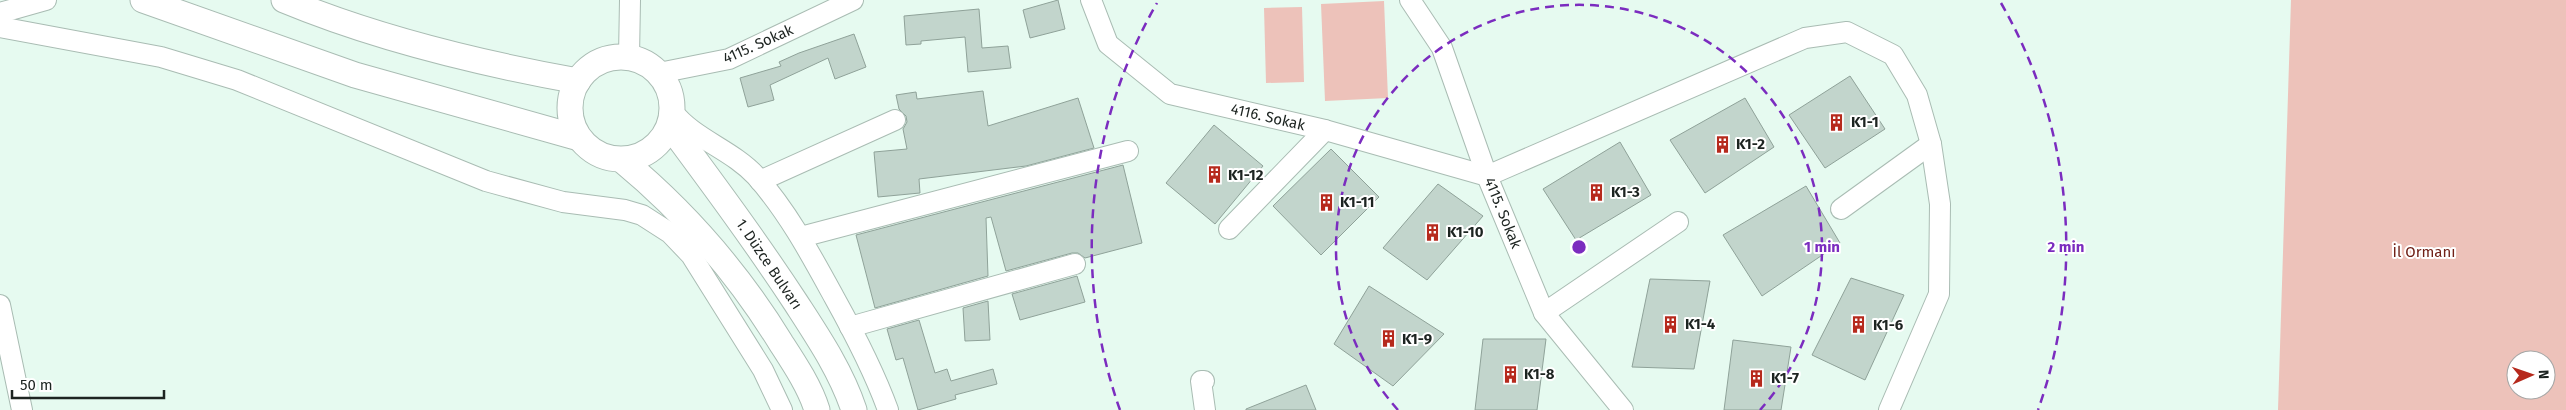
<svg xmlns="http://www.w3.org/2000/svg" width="2566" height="410" viewBox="0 0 2566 410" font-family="'Fira Sans',sans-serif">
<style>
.green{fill:#edc2ba;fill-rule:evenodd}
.building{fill:#c2d5cc;stroke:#8fa299}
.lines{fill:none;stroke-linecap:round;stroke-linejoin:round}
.minor-casing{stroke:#a9bcb3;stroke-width:22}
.major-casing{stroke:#a9bcb3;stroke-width:27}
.minor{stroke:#fff;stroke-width:20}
.major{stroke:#fff;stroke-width:25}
.ring{fill:none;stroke:#7b2cbf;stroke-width:2.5;stroke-dasharray:9 6}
.labels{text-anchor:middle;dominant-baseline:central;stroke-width:4;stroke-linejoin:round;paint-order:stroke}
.street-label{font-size:15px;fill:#1d2421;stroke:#fff}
.poi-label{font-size:15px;font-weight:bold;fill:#1d2421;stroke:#fff;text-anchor:start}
.park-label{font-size:15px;fill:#702017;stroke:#fff}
.centre{fill:#7b2cbf;stroke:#fff;stroke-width:2.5}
.ring-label{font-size:15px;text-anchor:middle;font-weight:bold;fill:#7b2cbf;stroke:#fff;stroke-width:4;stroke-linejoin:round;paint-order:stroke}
</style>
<rect width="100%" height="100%" fill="#e6faf0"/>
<g class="green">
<path d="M2291,0H2566V410H2278ZM2516,360H2546V390H2516Z"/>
<polygon points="1384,1 1388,98 1325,101 1321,4"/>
<polygon points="1302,7 1304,82 1266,83 1264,8"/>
</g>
<g class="building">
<polygon points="1058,0 1065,29 1030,38 1023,10"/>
<polygon points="979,9 982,48 1008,46 1011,68 968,72 965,37 921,41 921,44 906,45 904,16"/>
<polygon points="854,34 866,67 835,79 828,58 770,85 774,100 748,107 740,78 781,66 779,62 799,53"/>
<polygon points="1850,76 1885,129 1825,168 1789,115"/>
<polygon points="983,91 988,126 1078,98 1094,148 1026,166 919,179 920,193 878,197 874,152 907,149 903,129 907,122 906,116 899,109 896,95 916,92 917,99"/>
<polygon points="1745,98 1774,147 1705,193 1670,140"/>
<polygon points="1214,125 1263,166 1215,224 1166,183"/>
<polygon points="1620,142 1651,195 1576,240 1543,189"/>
<polygon points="1331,149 1379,197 1321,255 1273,206"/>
<polygon points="1123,165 1142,243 1085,258 1078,253 1072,253 1006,271 991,217 986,218 988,276 875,308 856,235"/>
<polygon points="1438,184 1483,216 1427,280 1383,248"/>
<polygon points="1806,186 1840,243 1762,296 1723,235"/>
<polygon points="1077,276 1085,302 1020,320 1012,294"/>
<polygon points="1851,278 1904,295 1865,380 1812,355"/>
<polygon points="1650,279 1710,281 1694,369 1632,367"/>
<polygon points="1369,286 1444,334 1393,386 1334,344"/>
<polygon points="988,301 990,340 965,341 963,308"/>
<polygon points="919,320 935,373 947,369 951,381 993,369 997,384 955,395 956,399 918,410 903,358 896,360 887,329"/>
<polygon points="1483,339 1546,339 1537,410 1475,410"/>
<polygon points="1733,340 1791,347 1781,410 1724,410"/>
<polygon points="1306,385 1316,410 1246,410 1246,409"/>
</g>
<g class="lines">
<defs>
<g id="minor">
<polyline points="1091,0 1108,44 1170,94 1325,130 1487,176 1805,38 1847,32 1893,55 1917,95 1931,144 1940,204 1939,294 1889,410"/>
<polyline points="1410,0 1442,48 1487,176 1544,313 1623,410"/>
<polyline points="0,13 46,0"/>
<polyline points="0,27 161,57 237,80 486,181 563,202 625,210 642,215 670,233 691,255 763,370 782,410"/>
<polyline points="629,57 630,0"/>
<polyline points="659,73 729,59 853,0"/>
<path d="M673,112C694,139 732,150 756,176C788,212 811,255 834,297C854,333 874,371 888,410"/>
<polyline points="760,181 895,120"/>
<polyline points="1841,209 1931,144"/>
<polyline points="1229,229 1325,130"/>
<polyline points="801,237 1128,151"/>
<polyline points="0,305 22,410"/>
<polyline points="1544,313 1678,222"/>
<polyline points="850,327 1075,264"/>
<polyline points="1204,381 1201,381 1205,410"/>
</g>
<g id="major">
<polyline points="143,0 355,75 579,138"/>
<path d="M284,0C378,39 478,63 578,81"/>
<circle cx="621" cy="108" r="51"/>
<path d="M670,126C713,184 756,242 796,303C818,337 841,371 854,410"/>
<path d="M622,160C685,212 738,273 781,343C794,363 810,387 817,410"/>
</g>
</defs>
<use href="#minor" class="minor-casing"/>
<use href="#major" class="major-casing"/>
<use href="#minor" class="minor"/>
<use href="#major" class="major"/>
</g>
<g class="ring">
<path d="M1398 410A243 243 0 1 1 1760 410"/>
<path d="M1120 410A487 487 0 0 1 1157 3M2001 3A487 487 0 0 1 2038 410"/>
</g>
<defs>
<symbol id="building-bare" viewBox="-9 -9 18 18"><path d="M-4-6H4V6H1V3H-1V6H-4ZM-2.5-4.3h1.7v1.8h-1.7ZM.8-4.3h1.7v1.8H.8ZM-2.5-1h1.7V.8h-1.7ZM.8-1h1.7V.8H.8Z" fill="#b6291c" stroke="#fff" stroke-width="2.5" paint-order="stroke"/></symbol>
</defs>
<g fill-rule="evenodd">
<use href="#building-bare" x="1824" y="110" width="25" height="25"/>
<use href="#building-bare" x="1710" y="132" width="25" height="25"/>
<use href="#building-bare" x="1202" y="162" width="25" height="25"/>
<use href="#building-bare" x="1584" y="180" width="25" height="25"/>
<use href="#building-bare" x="1314" y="190" width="25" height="25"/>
<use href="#building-bare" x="1420" y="220" width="25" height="25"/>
<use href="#building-bare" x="1658" y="312" width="25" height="25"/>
<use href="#building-bare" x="1846" y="312" width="25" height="25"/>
<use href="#building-bare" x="1376" y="326" width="25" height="25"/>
<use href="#building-bare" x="1498" y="362" width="25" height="25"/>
<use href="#building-bare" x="1744" y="366" width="25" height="25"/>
</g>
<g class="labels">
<g class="street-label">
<text transform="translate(758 44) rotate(-24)">4115. Sokak</text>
<text transform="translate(1268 117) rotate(13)">4116. Sokak</text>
<text transform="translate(1503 213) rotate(68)">4115. Sokak</text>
<text transform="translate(769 264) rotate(56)">1. Düzce Bulvarı</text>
</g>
<g class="poi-label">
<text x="1851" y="122">K1-1</text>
<text x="1736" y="144">K1-2</text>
<text x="1228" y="175">K1-12</text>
<text x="1611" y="192">K1-3</text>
<text x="1340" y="202">K1-11</text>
<text x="1447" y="232">K1-10</text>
<text x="1685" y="324">K1-4</text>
<text x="1873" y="325">K1-6</text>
<text x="1402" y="339">K1-9</text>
<text x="1524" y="374">K1-8</text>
<text x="1771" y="378">K1-7</text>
</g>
<g class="park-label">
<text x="2424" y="252">İl Ormanı</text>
</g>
</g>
<circle cx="1579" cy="247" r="8" class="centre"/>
<g class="ring-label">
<text x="1822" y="252">1 min</text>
<text x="2066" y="252">2 min</text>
</g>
<g transform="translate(2531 375) rotate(88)"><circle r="24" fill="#ffffff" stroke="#a5a7a6"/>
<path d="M0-4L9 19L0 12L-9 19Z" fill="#b6291c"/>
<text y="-8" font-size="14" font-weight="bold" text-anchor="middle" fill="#1d2421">N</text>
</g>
<path d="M12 390v8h152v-8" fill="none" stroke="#1d2421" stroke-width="2.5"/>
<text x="20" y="390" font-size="15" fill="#1d2421" stroke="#ffffff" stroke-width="4" paint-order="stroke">50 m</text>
</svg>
